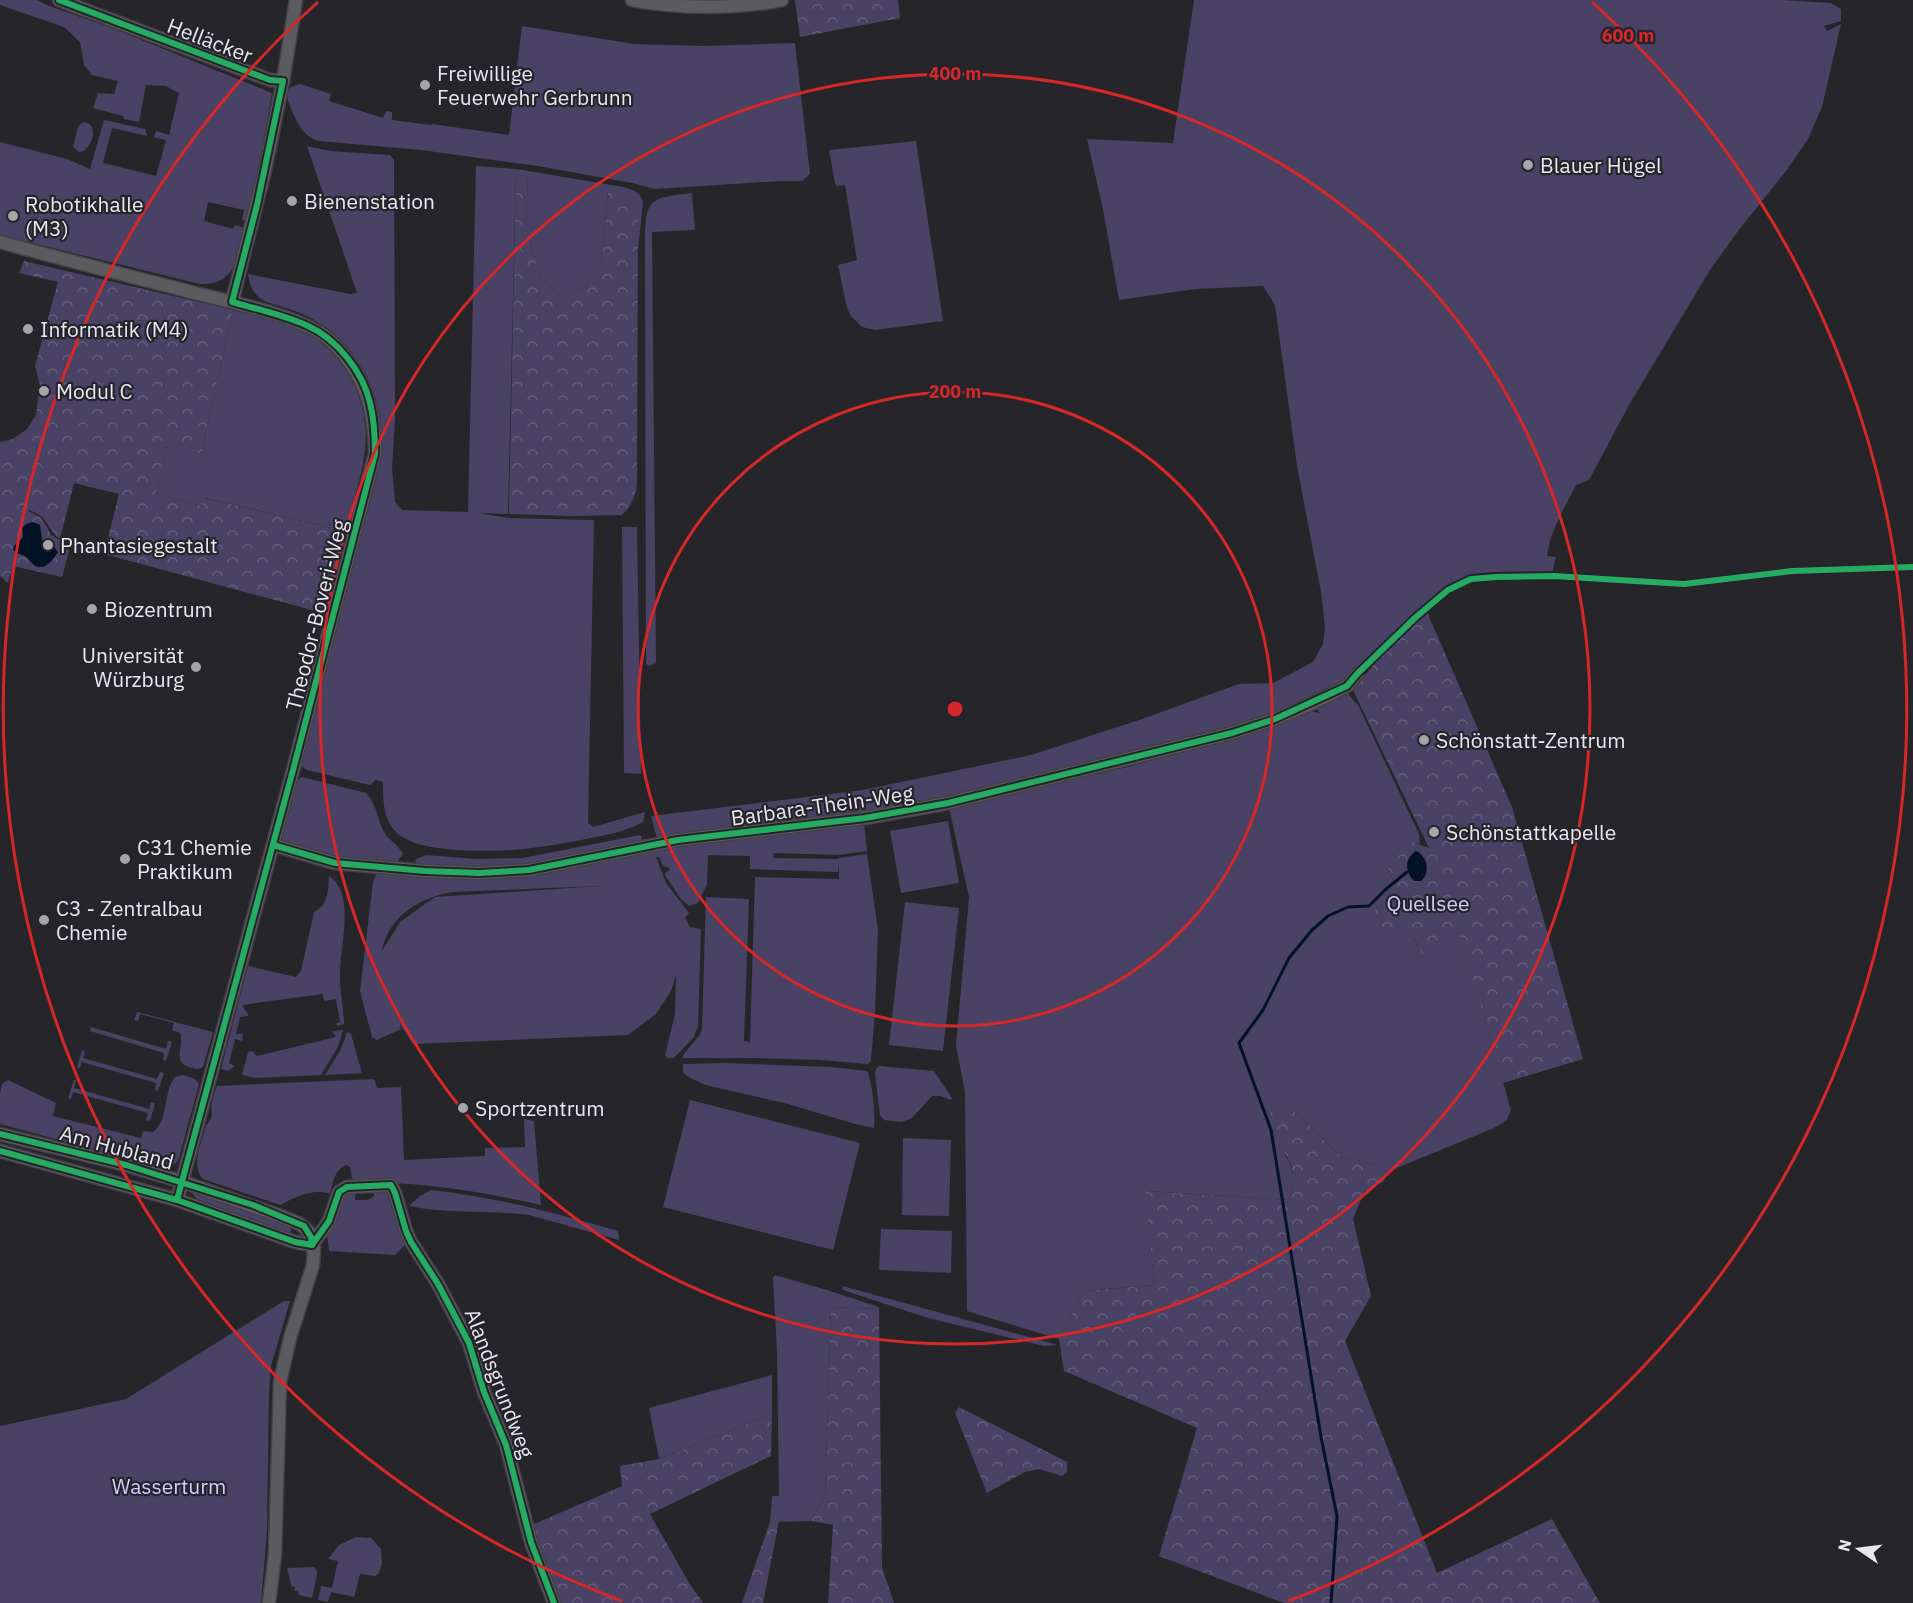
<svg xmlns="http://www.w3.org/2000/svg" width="1913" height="1603" viewBox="0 0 1913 1603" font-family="'IBM Plex Sans',sans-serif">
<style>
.green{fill:#494264;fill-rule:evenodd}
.forest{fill:url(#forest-crowns)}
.water{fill:#031225}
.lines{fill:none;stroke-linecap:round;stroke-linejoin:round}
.stream{stroke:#031225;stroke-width:3}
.minor-casing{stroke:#434247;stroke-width:15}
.minor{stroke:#5c5c60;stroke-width:12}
.cycleway-casing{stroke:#25242c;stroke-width:10}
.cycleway{stroke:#26ab63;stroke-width:6}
.ring{fill:none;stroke:#d62828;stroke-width:3}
.poi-dot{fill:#a5a4a9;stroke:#25242c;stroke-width:2}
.labels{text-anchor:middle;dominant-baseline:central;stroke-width:4.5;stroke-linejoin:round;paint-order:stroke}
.street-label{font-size:21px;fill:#e9e8ed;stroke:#25242c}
.poi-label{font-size:21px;fill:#e9e8ed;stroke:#25242c;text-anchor:start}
.park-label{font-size:21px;fill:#d4cbfd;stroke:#25242c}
.centre{fill:#d62828;stroke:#25242c;stroke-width:3}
.ring-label{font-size:18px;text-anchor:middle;font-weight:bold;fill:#d62828;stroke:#25242c;stroke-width:4.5;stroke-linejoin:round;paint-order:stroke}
</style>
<defs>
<pattern id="forest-crowns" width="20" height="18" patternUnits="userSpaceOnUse" patternTransform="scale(1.5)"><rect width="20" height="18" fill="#494264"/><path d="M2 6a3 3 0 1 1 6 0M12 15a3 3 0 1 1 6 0" fill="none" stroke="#635d7a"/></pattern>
</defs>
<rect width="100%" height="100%" fill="#26262a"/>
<g class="green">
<path d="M0,0H37L49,6L112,28L272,93L258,171L246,221L242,220L244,210L208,202L204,221L233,229L235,225L244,228C237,257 237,285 200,284L0,235V142L67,159L90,169L104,120L145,129L147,136L112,128L103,163L156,176L166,140L154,137L156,131L169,135L179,93L166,86L146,85L139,122L124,119L123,116L93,108L98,93L114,94L118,81L92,75L84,65L80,42L64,27L0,5Z"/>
<path d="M1194,0H1781L1831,3L1841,9V21L1824,26L1827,31L1841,24L1822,107L1808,139L1786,171L1738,231L1710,270L1629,405L1589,480L1576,485C1565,507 1550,531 1547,556L1556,557L1552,573C1525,573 1496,569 1470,576C1459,578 1447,588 1439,594C1406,619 1379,651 1347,677C1317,702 1276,712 1239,724L945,799L878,810L657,838L651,816L863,790L1031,755L1142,719L1239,684L1273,683L1313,662L1323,644L1325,627L1321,592L1297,466L1275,305L1263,286L1195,289L1119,300L1103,209L1087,139L1173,143Z"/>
<path d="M522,26L634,44L704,46L795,43L810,174L802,181H781L655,189L632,183L538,166L421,150L319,141C300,136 295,117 288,101L287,95L291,87L300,84L331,94L329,101L383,118L386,111L392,112V120L431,125L432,124L509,135Z"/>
<path d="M83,122C101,123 92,151 79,152L73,147L78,127Z"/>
<polygon points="916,141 943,321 875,330 862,327 851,316 847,308 838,265 857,260 845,185 837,186 835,183 829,150"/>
<path d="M307,146L330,151L390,155L394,160L395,419L392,468L395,502L402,510L468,512L476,166L516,169L508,514L477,513L509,518L594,520L588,823L593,827L645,812L643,822C625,832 606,835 586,839C542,848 503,853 458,850C438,848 414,847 397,833C383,820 383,800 383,782L376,780L370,785L307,770L301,766L299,762L380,451C380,439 381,426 379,414C374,381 354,348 327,328C318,322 306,315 295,311C271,302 252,304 248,274L350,294L357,293Z"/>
<path d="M528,171L623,187C633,190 640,191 643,202L638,250V214L608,192L602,259L586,287L558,294L541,279L526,229Z"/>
<path d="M692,193L695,230L652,232L656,663L649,666L646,664L645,246C646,200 646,198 692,193Z"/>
<path d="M233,310C254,315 276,318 295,327C343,348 371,399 365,450C362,477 352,505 345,531L205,498L202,506L156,493L168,445L201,454Z"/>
<polygon points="622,527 637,527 641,774 624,773"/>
<path d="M1342,694H1348L1358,705L1419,834L1420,844L1412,843L1387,867L1397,886L1391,894L1394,927L1407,935L1414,938L1418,947L1458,927L1511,1110L1507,1120L1494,1128L1387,1172L1377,1165L1340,1156L1289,1106L1281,1149C1295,1169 1296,1177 1289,1200L1147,1191L1154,1285L1084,1291L1059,1339L967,1311L965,1092L956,1046L969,897L949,808L1127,767L1237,738L1311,711L1320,713L1315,707Z"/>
<path d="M302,777L366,793C377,804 377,819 384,832C388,840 397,843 403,854L396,863L337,858L281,842L280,838L294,782Z"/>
<polygon points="948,821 959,883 901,893 890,831"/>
<path d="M864,824L867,851L839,855L774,853L773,858L838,859L839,858L867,854L878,930L875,1011L871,1061L868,1064L820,1060L756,1058H683V1055L699,1036L702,1029L706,897L749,899L744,1041L750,1042L755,877L839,879V862L838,872L750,869V856L708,855L707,884L698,903L689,906L680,898L665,875L666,872L670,870L669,868L663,866L659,857H656L666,883L689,913L685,918L690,927L701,929L698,1026L694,1037L674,1058H668L665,1055L675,1014L676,975L671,991L656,1014L628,1035L413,1044L400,1024L401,1029L377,1040L372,1037L360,991L373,882L377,872L471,880L534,874L671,846ZM600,886L435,897L400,922L382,951C388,916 421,897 453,892Z"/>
<path d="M640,835L642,837L641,840L638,841C599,850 560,861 520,865C487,869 452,868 419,865L415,861L416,859L426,855L476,859L523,858Z"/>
<path d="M329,876C356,894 340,945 340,973C339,990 344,1007 344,1024L337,1026L336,1023L340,1022L336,999L324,1001L323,994L242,1005L248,1014V1016L240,1017L236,1034H243L242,1041L235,1039L229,1063L235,1066L228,1071L221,1069L248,966L296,977L301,971L314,912C329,905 328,890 329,876Z"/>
<polygon points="905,902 959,908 943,1051 889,1045"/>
<path d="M137,1012L213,1032L203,1067C198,1070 195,1069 189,1067C171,1061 185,1046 180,1033L172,1030L174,1023L140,1014L138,1021L134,1020Z"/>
<polygon points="91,1027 166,1049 168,1041 172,1042 166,1061 163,1060 164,1053 90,1031"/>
<polygon points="343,1030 338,1047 321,1075 255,1078 242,1075 248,1052 252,1051 257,1056 336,1037 332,1031"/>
<polygon points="347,1032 351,1034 362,1073 325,1075 341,1049"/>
<polygon points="82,1050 85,1051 83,1058 157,1079 160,1072 164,1073 158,1091 155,1090 156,1083 82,1062 79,1069 77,1068"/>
<path d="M724,1063L831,1067L867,1071C873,1083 875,1114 874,1128L855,1124L788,1104L706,1085L692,1079L683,1073V1064Z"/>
<polygon points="879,1066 934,1071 952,1098 951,1100 940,1096 932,1096 912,1118 902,1122 884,1120 880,1115 875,1074 876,1069"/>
<path d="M183,1075L195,1079L199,1084L179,1158C176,1165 170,1167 163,1168L0,1124V1094L2,1084L8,1080L56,1103L53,1116L141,1138L143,1131L153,1132C169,1120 163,1092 175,1077Z"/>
<path d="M374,1079L377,1088L401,1087L404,1160L485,1156V1148L525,1147L524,1119L534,1121L541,1205C477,1191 424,1182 357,1182L352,1178L350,1167L346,1165C334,1171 333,1182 330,1194C312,1188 296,1197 280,1205L203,1179C190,1165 202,1142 206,1125C215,1118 210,1111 212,1102C213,1096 215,1091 217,1086Z"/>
<polygon points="74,1080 76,1080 74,1088 149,1109 151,1102 155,1103 150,1121 146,1120 148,1113 73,1092 71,1099 68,1098"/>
<polygon points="690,1100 860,1143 833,1250 663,1207"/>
<polygon points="903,1138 951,1140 949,1216 902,1215"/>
<polygon points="374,1188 387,1189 409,1241 395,1255 329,1251 327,1235 344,1194 356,1191 355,1200 368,1200 374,1196"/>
<path d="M431,1190C495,1197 557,1213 618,1231L619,1240L529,1215C489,1210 449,1214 409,1206L420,1196Z"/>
<polygon points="190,1191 292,1227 290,1233 197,1199"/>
<polygon points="881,1229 952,1231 951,1273 879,1270"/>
<polygon points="775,1275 827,1290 879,1307 879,1309 831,1307 825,1497 811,1521 770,1522 772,1496 779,1496 777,1351 773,1278"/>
<polygon points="842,1286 1058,1345 1044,1346 928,1318 843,1290"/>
<polygon points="284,1301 290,1301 271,1366 269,1394 267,1531 261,1603 0,1603 0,1426 126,1399"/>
<polygon points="772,1375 772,1414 659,1459 649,1408"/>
<polygon points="356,1537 371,1538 381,1549 382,1563 379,1573 375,1576 360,1574 354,1597 331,1592 328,1602 318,1600 321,1586 332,1588 338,1561 328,1559 339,1545"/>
<polygon points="314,1567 317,1572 317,1575 312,1598 298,1595 299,1592 294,1590 295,1587 291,1586 287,1568"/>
</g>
<g class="forest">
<polygon points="795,0 898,0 900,18 800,37"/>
<path d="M516,169L528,171L526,229L541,279L558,294L586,287L602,259L608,192L615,187L628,190L638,214L637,485C635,497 631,507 622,515L572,516L509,514Z"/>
<path d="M24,261L233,310L201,454L168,446L156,493L202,506L204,498L345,531L323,613L104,554L119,494L74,483L60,539C51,533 50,525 43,518C39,514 34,512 29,510L28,511L40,517L47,527L51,535L70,547L62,577L17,567H13L8,583L0,576V442L13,439L27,429L36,415L40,385L35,366L58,282L19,273Z"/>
<path d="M1427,612L1512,807L1583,1059L1503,1083L1458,928L1453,942L1438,952L1424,958L1414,938C1399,933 1399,927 1381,928L1372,913L1397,886L1387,867L1392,845L1402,837C1411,842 1420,845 1429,848L1353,690L1384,652Z"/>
<path d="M1289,1106L1340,1156L1377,1165L1387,1172L1384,1181L1364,1192L1353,1219L1371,1296L1345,1341L1437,1573L1552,1519L1600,1603H1284L1159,1556L1197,1428L1064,1371L1059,1339L1084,1291L1154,1285L1146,1191L1289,1200C1300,1164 1288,1157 1265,1131L1272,1110Z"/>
<polygon points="831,1307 879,1309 882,1567 894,1603 828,1603 833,1525 811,1521 825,1497"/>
<polygon points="959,1407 1067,1462 1067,1472 1062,1476 1039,1469 1025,1472 987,1493 955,1413"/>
<polygon points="772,1414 771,1456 650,1514 689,1583 703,1603 561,1603 532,1525 622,1486 620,1466 659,1459"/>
<polygon points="779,1521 763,1603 742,1603 770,1522"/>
</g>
<g class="water">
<path d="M33,522L40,525L43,545L54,547L58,552C53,560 44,572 34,565C31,563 29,559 26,557C22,554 17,554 13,550L14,546L23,537L22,528L26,524Z"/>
<path d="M1416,851C1427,856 1431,872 1421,881H1414C1405,871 1404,859 1416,851Z"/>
</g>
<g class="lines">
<polyline class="stream" points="1331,1603 1337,1516 1321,1437 1271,1130 1239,1043 1263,1010 1289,958 1312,930 1328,916 1348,907 1369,906 1386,889 1407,872"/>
<defs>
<g id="minor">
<polyline points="59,0 270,80 283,81"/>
<path d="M632,0C677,9 737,9 782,0"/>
<path d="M0,242C65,260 130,276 195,293C233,303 305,316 332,342C365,374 375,409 375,454L293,770L177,1200"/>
<polyline points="232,302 265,170 283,81 296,0"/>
<polyline points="273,845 335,863 425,871 479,873 529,870 678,840 865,818 948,803 1232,733 1275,719 1313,703 1347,686 1357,674"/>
<polyline points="0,1134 126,1165 183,1182 278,1215 300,1224 308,1231 314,1248 313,1265 290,1338 280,1382 275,1554 269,1603"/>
<polyline points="0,1151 177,1200 295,1242 312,1245"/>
<polyline points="312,1245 329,1221 339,1192 347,1187 391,1185 395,1193 406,1231 411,1242 438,1284 469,1343 484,1392 506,1445 531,1542 554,1603"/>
</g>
</defs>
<use href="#minor" class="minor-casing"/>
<use href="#minor" class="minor"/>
<defs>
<g id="cycleway">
<polyline points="59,0 270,80 283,81"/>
<polyline points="273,845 335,863 425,871 479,873 529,870 678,840 865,818 948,803 1232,733 1275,719 1347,686 1357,674 1416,617 1448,590 1471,579 1496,577 1554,576 1684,584 1792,571 1913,567"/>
<polyline points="0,1134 126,1165 253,1205 304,1226 311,1237 312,1245"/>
<polyline points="0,1151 177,1200 295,1242 312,1245"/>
<path d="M177,1200L293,770L375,454C375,437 374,419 370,403C363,372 337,339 308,326C284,315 257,309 232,302L257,205L283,81"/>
<polyline points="312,1245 329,1221 339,1192 347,1187 391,1185 395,1193 406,1231 411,1242 438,1284 469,1343 484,1392 506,1445 531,1542 554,1603"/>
</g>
</defs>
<use href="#cycleway" class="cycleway-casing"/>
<use href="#cycleway" class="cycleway"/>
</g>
<g class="ring">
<circle cx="955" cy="709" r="317"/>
<circle cx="955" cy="709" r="635"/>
<path d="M622 1601A952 952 0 0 1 318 2M1592 2A952 952 0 0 1 1288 1601"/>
</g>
<g class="poi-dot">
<circle cx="425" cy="85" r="6"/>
<circle cx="1528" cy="165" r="6"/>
<circle cx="292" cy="201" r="6"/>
<circle cx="13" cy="216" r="6"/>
<circle cx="28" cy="329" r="6"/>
<circle cx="44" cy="391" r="6"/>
<circle cx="48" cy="545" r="6"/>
<circle cx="92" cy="609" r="6"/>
<circle cx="196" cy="667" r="6"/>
<circle cx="1424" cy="740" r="6"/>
<circle cx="1434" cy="832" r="6"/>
<circle cx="125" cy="859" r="6"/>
<circle cx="44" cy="920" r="6"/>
<circle cx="463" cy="1108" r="6"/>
</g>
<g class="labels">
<g class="street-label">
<text transform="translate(210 40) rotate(21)">Helläcker</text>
<text transform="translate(316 615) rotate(-76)">Theodor-Boveri-Weg</text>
<text transform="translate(822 805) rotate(-8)">Barbara-Thein-Weg</text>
<text transform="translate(117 1147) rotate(15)">Am Hubland</text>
<text transform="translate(500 1383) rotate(69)">Alandsgrundweg</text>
</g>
<g class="poi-label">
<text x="437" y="73">Freiwillige<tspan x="437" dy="24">Feuerwehr Gerbrunn</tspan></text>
<text x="1540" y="165">Blauer Hügel</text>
<text x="304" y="201">Bienenstation</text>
<text x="25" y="204">Robotikhalle<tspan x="25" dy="24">(M3)</tspan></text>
<text x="40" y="329">Informatik (M4)</text>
<text x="56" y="391">Modul C</text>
<text x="60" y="545">Phantasiegestalt</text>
<text x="104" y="609">Biozentrum</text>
<text x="184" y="655" text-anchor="end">Universität<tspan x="184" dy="24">Würzburg</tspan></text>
<text x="1436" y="740">Schönstatt-Zentrum</text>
<text x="1446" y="832">Schönstattkapelle</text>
<text x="137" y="847">C31 Chemie<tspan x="137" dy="24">Praktikum</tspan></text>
<text x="56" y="908">C3 - Zentralbau<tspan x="56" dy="24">Chemie</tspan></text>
<text x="475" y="1108">Sportzentrum</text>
</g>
<g class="park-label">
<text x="1428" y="903">Quellsee</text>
<text x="169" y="1486">Wasserturm</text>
</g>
</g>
<circle cx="955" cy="709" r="9" class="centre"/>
<g class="ring-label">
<text x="1628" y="42">600 m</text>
<text x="955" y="80">400 m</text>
<text x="955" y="398">200 m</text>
</g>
<g transform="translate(1859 1549) rotate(284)" stroke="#25242c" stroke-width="4.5" paint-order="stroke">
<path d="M0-4.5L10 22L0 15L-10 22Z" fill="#e9e8ed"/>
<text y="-9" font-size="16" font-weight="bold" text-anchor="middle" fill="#e9e8ed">N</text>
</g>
</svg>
